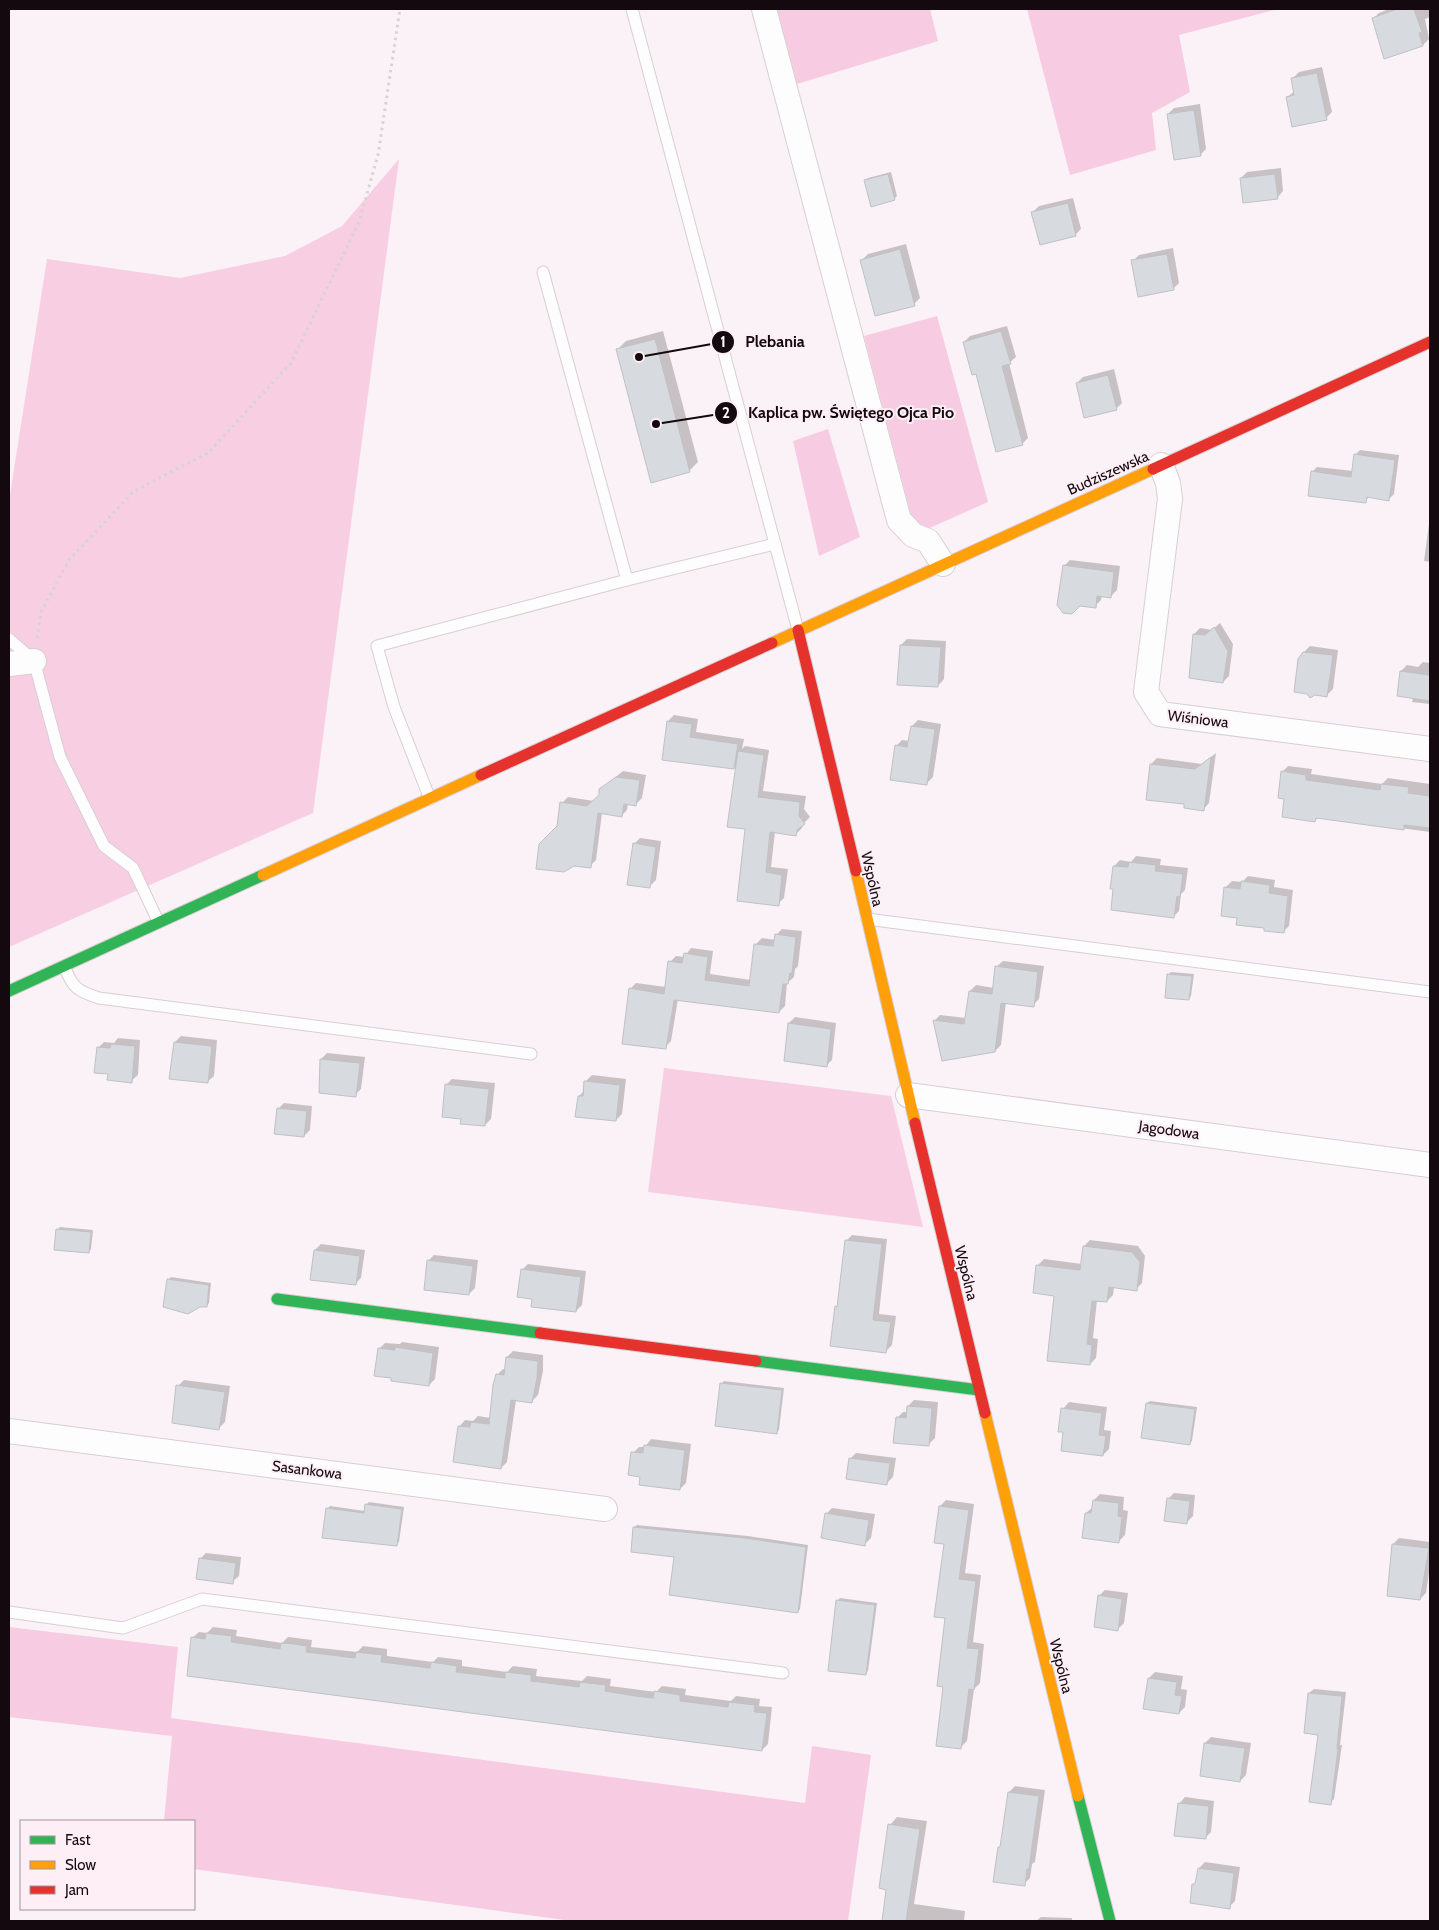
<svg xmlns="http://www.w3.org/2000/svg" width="1439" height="1930" viewBox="0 0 1439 1930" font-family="Cabin,sans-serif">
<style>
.green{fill:#f8cee3}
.forest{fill:#f7cbe1}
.shadow{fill:#0003}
.building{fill:#d7dbdf;stroke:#bec1c5}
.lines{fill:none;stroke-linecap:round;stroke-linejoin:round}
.lane-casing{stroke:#d8ced3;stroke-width:13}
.street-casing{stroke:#d8ced3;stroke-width:26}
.fast-casing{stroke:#d8ced3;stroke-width:13}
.slow-casing{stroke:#d8ced3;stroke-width:13}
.jam-casing{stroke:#d8ced3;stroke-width:13}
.path{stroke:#d5d3d4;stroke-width:3;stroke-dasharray:2.5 4;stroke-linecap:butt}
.lane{stroke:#fefdfe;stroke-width:11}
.street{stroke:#fefdfe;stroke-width:24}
.fast{stroke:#30b455;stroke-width:11}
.slow{stroke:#ff9f0a;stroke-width:11}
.jam{stroke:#e5322d;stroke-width:11}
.labels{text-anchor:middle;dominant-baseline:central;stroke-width:4;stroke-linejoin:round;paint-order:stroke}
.street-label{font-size:15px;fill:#14090f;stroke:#fdeff5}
.leader{fill:none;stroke:#14090f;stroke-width:2}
.callout-dot{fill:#14090f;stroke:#fdeff5;stroke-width:2}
.mark-label{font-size:15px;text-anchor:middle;font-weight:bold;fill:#fff}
.callout-label{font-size:16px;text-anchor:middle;font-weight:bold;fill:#14090f;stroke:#fdeff5;stroke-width:4;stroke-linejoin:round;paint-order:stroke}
</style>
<rect width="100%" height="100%" fill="#faf2f6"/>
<g class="green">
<polygon points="399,159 313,813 9,947 9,501 47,259 180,278 285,256 342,226"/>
<polygon points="664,1068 891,1096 923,1227 648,1192"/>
</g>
<g class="forest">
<polygon points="777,9 930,9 938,41 797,84"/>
<polygon points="1027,9 1278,9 1179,35 1190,92 1152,113 1156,150 1070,175"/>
<polygon points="937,316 988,502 916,534 864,336"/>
<polygon points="828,429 860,537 819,556 793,441"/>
<polygon points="9,1627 178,1647 171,1718 805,1803 812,1746 871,1755 848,1921 572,1921 194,1869 194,1821 164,1821 172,1736 9,1717"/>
</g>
<g class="shadow">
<polygon points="1389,9 1430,9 1430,17 1425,19 1429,39 1423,45 1373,19 1379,13"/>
<polygon points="1322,67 1332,112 1326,118 1287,97 1295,91 1293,78 1299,72"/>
<polygon points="1200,104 1206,149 1200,155 1168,114 1174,108"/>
<polygon points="1281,168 1283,191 1277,198 1241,178 1247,172"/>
<polygon points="891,172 897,196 894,199 866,181 868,178"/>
<polygon points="1073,198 1081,229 1075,235 1033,212 1039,206"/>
<polygon points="906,244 920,298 914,304 862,260 868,254"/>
<polygon points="1173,248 1179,283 1173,289 1133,261 1139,255"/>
<polygon points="1007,326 1016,357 1009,363 1028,438 1022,444 976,372 964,342 970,336"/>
<polygon points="663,331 698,462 689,471 617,350 626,341"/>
<polygon points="1114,369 1122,403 1116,409 1077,383 1083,377"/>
<polygon points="1360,450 1399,455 1394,494 1389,499 1370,496 1365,501 1312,472 1317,467 1353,471 1355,455"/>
<polygon points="1430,516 1430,562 1424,561"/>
<polygon points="1070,560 1120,566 1117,590 1111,596 1102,595 1101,600 1095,606 1064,566"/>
<polygon points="1220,623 1233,644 1229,676 1223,682 1190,663 1194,634 1200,628 1212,630"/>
<polygon points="907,639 946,641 944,679 938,686 901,645"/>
<polygon points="1310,646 1338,650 1333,689 1327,695 1304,652"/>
<polygon points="1423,662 1430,663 1430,704 1412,702 1413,697 1401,671 1407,665 1418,667"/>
<polygon points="674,715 698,719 696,732 744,739 742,749 745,746 769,750 763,791 806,796 804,809 810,817 803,824 802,828 796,834 775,832 771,867 788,869 784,898 778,904 746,828 737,765 734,768 663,759 668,721"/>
<polygon points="918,720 941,724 933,777 927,783 896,746 902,740 910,741 912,726"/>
<polygon points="1216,753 1209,803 1203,810 1185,803 1151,764 1157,758 1202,764"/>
<polygon points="1288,766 1312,769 1311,774 1382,784 1388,778 1430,784 1430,832 1318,817 1315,821 1286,798 1282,772"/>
<polygon points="623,771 646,775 642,798 636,804 628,803 627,810 621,816 602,813 596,860 590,866 558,827 562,803 568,797 594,801 607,784"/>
<polygon points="640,838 661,841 656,880 650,886 634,844"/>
<polygon points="1136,856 1161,859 1160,865 1188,868 1185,890 1181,894 1179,911 1173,917 1115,888 1114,866 1120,860 1131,862"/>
<polygon points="1248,876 1275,880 1274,887 1293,890 1289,926 1283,932 1238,917 1226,887 1232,881 1242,882"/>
<polygon points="782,929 802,931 798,966 795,969 794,977 787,983 785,1006 779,1012 678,999 671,1041 665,1047 630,989 636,983 666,987 670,962 676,956 684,957 691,948 713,951 710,974 751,980 756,944 762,938 776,940 776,935"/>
<polygon points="1003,961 1044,966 1039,999 1033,1005 1006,1002 1001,1045 995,1051 934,1021 940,1015 966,1018 970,991 976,985 994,988 996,967"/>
<polygon points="1171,972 1194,974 1191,996 1189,999 1169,974"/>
<polygon points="795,1017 836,1023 832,1060 826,1066 789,1023"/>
<polygon points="181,1036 217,1040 214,1076 207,1082 175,1042"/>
<polygon points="118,1038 140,1040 138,1075 131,1081 109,1073 98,1048 104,1042 114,1043"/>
<polygon points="327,1053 365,1057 361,1089 355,1095 320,1091 321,1059"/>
<polygon points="592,1075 626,1079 622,1114 616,1120 579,1096 585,1090 586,1081"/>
<polygon points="452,1079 495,1083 491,1119 485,1125 462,1118 446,1085"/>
<polygon points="284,1103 312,1106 310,1130 304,1136 278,1109"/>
<polygon points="60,1227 93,1230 91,1249 89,1252 57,1230"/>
<polygon points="852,1235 887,1239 879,1314 896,1316 892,1345 886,1351 836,1307 839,1304 846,1241"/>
<polygon points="1090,1240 1138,1246 1145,1256 1142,1283 1136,1289 1114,1287 1113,1295 1107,1301 1097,1300 1093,1338 1098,1339 1096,1358 1090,1364 1055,1295 1035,1292 1038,1265 1044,1259 1082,1264 1084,1246"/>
<polygon points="321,1244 365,1250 361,1278 355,1284 315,1250"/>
<polygon points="434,1255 478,1260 475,1288 469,1294 428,1261"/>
<polygon points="528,1264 586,1271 582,1305 576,1311 534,1297 522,1270"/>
<polygon points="171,1277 211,1283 209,1303 206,1306 168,1280"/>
<polygon points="402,1342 439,1347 435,1379 429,1385 379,1349 385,1343 400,1344"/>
<polygon points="513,1351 543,1355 543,1371 538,1395 532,1401 516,1400 507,1462 501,1468 459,1427 465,1420 473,1421 478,1416 491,1418 497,1375 503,1369 506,1369 507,1357"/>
<polygon points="184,1380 230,1386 225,1422 219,1428 178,1386"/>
<polygon points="724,1381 784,1388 779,1430 776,1432 721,1384"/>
<polygon points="914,1400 938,1402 935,1438 929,1444 897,1418 903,1412 907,1412 908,1406"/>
<polygon points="1150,1401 1197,1407 1192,1441 1190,1443 1147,1403"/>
<polygon points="1069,1402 1107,1407 1104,1430 1111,1431 1109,1449 1103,1455 1064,1431 1063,1409"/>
<polygon points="651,1439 691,1444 686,1483 680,1489 642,1475 633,1453 639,1447 645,1447"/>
<polygon points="856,1453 896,1458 893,1477 887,1483 850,1459"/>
<polygon points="1174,1493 1195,1495 1193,1516 1187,1522 1168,1499"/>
<polygon points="1100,1494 1124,1497 1123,1510 1128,1511 1125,1535 1119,1541 1086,1513 1093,1507 1094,1500"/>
<polygon points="946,1500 974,1504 965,1573 981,1575 973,1642 984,1644 980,1683 974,1689 967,1741 961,1747 944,1685 946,1617 945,1543 940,1506"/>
<polygon points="369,1502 404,1507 399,1542 396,1545 327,1509 330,1506 365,1511 366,1505"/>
<polygon points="832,1508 875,1514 871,1538 865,1544 826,1514"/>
<polygon points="637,1525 748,1536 808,1545 800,1609 798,1612 676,1556 634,1527"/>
<polygon points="1399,1538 1430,1542 1430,1566 1426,1593 1420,1599 1389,1576 1393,1544"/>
<polygon points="206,1553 241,1557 239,1576 232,1582 200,1559"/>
<polygon points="1105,1590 1128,1593 1124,1623 1118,1629 1099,1596"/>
<polygon points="840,1598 877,1603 868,1671 866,1673 837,1601"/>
<polygon points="213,1627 237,1630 236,1636 282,1643 288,1637 312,1640 311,1647 357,1652 363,1646 387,1649 387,1656 433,1662 438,1657 462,1660 462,1666 507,1672 513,1666 537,1669 536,1676 582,1681 587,1676 611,1679 610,1686 656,1692 662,1686 686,1689 685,1695 731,1701 736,1696 760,1699 759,1706 772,1707 768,1744 762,1750 192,1638 199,1632 207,1633"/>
<polygon points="1155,1672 1183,1676 1181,1689 1187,1690 1185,1707 1179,1713 1149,1678"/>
<polygon points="1314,1689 1346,1692 1340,1745 1342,1745 1334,1799 1330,1803 1320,1733 1309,1693"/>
<polygon points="1211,1737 1251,1743 1246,1775 1240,1781 1205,1743"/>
<polygon points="1015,1786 1045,1790 1035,1862 1032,1864 1030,1878 1024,1884 999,1848 1002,1844 1009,1792"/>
<polygon points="1185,1797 1214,1801 1211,1832 1205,1838 1179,1804"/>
<polygon points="897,1817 927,1821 914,1904 965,1911 964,1921 883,1921 888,1888 890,1825"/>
<polygon points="1205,1862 1240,1867 1235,1901 1229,1907 1194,1885 1197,1882 1199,1868"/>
<polygon points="1041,1917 1072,1918 1072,1921 1036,1921"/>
</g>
<g class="building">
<polygon points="1397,9 1414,9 1422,32 1419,33 1423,46 1384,59 1372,18"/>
<polygon points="1317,73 1327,120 1292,127 1286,97 1294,95 1291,78"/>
<polygon points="1194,110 1201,156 1174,160 1167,114"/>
<polygon points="888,174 895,200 871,207 864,180"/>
<polygon points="1275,174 1278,199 1243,203 1240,178"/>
<polygon points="1068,203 1076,236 1040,245 1031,212"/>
<polygon points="900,249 915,306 875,316 860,260"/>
<polygon points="1167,254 1174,290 1138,297 1131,260"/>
<polygon points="1001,331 1011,364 1002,366 1023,445 996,452 976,374 972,375 963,342"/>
<polygon points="655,339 690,472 651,483 616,349"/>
<polygon points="1108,375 1117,410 1084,418 1076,383"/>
<polygon points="1354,454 1395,460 1389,501 1367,497 1366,503 1308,496 1311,471 1351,477"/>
<polygon points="1063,565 1114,572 1111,598 1097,596 1096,608 1080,606 1072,614 1063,613 1057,605"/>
<polygon points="1214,627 1228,651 1223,683 1189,678 1193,634 1205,635"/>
<polygon points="900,645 941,647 938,687 897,685"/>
<polygon points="1303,652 1333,655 1327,697 1315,695 1310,698 1307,694 1294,692 1298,659"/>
<polygon points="1400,671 1430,675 1430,701 1397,696"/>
<polygon points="667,721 692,724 690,737 738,744 734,769 662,760"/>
<polygon points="911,726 935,729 927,785 890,780 895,745 907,747"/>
<polygon points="738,751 764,755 758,797 800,802 799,816 805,824 797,830 796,836 770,832 766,872 782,875 779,906 737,901 745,829 727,827"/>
<polygon points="1211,757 1204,811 1184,808 1184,804 1146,800 1150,764 1195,769"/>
<polygon points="1281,771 1306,775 1306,780 1380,790 1381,784 1409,787 1408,793 1430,796 1430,828 1404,825 1404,830 1316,818 1315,822 1282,817 1284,799 1278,798"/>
<polygon points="616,777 640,780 636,806 624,804 622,817 598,813 591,868 574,866 564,872 536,869 539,844 557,826 560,802 587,806 599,795 599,789"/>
<polygon points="633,843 656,847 650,888 627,885"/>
<polygon points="1129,862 1156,865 1155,871 1183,874 1180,897 1177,896 1174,918 1111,910 1113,889 1110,889 1113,866 1128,867"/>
<polygon points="1241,881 1270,885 1269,893 1288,896 1284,933 1264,931 1264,928 1236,925 1237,918 1221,916 1224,887 1240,889"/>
<polygon points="775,934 796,937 792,973 790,973 788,984 783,984 779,1013 674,1000 666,1049 622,1044 629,988 664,994 668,961 682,963 684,953 708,957 705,980 749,986 754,944 773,946"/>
<polygon points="995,966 1038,972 1034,1007 1001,1003 995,1052 942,1061 933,1020 964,1024 969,991 992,994"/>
<polygon points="1167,974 1192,976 1189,1000 1165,998"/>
<polygon points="788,1023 831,1029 827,1067 784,1061"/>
<polygon points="174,1042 212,1046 208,1083 169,1079"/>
<polygon points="111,1044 135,1046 132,1083 107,1080 108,1074 94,1073 97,1047 110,1048"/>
<polygon points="320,1059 360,1063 356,1097 319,1093"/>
<polygon points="584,1081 620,1085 616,1121 575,1117 578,1096 583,1096"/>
<polygon points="445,1084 489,1089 485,1126 460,1124 461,1119 442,1117"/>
<polygon points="277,1108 307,1111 304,1137 274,1134"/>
<polygon points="56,1229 91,1232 89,1253 54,1250"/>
<polygon points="845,1240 882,1244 873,1320 891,1322 886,1353 830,1346 835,1306 837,1307"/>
<polygon points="1083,1246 1132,1252 1140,1262 1137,1291 1109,1287 1107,1302 1092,1301 1087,1344 1092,1345 1090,1365 1047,1361 1054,1296 1033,1293 1036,1265 1080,1270"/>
<polygon points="314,1250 360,1256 356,1285 310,1280"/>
<polygon points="427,1260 473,1266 469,1295 424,1290"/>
<polygon points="521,1269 581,1277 576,1312 531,1307 532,1299 517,1297"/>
<polygon points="167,1279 209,1285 207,1307 200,1307 188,1314 163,1307"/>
<polygon points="395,1347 433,1353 429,1386 391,1381 391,1378 374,1376 378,1348 395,1350"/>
<polygon points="506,1357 538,1361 537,1378 532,1403 511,1400 501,1469 453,1462 458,1426 470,1427 471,1422 489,1424 493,1385 496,1374 504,1375"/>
<polygon points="720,1383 782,1390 777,1434 715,1426"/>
<polygon points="176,1385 225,1392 219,1430 172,1423"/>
<polygon points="1146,1403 1195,1409 1190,1445 1141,1438"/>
<polygon points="907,1406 932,1408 929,1446 893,1443 896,1417 906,1418"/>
<polygon points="1061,1408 1102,1413 1099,1435 1106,1436 1103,1456 1061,1451 1063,1432 1058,1432"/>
<polygon points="644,1445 685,1450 680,1490 639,1485 640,1477 628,1475 631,1452 643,1453"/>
<polygon points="849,1458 890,1463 887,1485 846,1479"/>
<polygon points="1167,1498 1190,1501 1187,1524 1164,1521"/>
<polygon points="1093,1500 1119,1503 1118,1516 1122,1517 1119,1543 1082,1538 1085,1513 1091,1513"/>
<polygon points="365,1504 402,1509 397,1546 322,1538 326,1508 364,1513"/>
<polygon points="939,1506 969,1510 959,1579 976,1581 967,1648 979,1649 974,1690 969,1689 961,1749 936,1746 943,1687 937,1686 945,1618 934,1617 944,1544 934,1543"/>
<polygon points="825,1513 869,1520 865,1546 821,1538"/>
<polygon points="633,1527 745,1538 806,1547 798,1613 669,1595 674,1557 631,1552"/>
<polygon points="1392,1544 1429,1548 1420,1600 1387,1596"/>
<polygon points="199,1558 236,1563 233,1584 196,1579"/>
<polygon points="1098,1595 1122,1599 1118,1631 1094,1627"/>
<polygon points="836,1600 875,1605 866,1675 828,1671"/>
<polygon points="206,1633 232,1636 231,1642 280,1649 281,1643 294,1644 307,1646 306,1652 355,1658 356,1652 382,1655 381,1662 430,1668 431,1662 457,1666 456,1672 505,1678 505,1672 531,1675 531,1681 579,1687 580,1682 606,1685 605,1691 635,1696 653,1698 654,1691 680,1695 680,1701 728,1707 729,1702 755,1705 754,1712 767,1713 762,1751 187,1676 191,1637 205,1639"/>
<polygon points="1148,1678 1177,1682 1175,1695 1182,1696 1179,1714 1143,1709"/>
<polygon points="1308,1693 1342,1696 1337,1749 1338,1749 1331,1805 1309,1802 1318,1735 1304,1733"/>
<polygon points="1204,1743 1245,1748 1240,1782 1200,1776"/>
<polygon points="1008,1792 1039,1796 1029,1869 1027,1869 1025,1886 993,1882 998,1847 1000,1847"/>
<polygon points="1178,1803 1209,1806 1206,1839 1174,1836"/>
<polygon points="888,1824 920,1829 906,1921 882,1921 886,1890 879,1888"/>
<polygon points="1198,1868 1234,1873 1230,1909 1190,1903 1192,1884 1195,1884"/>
</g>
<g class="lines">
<defs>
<g id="lane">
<polyline points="632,9 798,630"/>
<polyline points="543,272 627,580"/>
<polyline points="9,639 34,661 60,757 104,846 133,868 158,921"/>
<polyline points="430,799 394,707 377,646 627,580 775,544"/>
<polyline points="867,919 1430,992"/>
<path d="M64,966C73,988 77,991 99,998L531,1054"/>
<polyline points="9,1612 123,1628 202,1599 783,1673"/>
</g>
<g id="street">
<polyline points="764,9 899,520 913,535 928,541 943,564"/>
<polyline points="1161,465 1168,483 1170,499 1146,692 1160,714 1430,749"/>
<polyline points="9,664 34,661"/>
<polyline points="908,1095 1430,1165"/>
<polyline points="9,1431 605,1509"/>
</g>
<g id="fast">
<polyline points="9,991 263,875"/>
<polyline points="277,1299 540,1333"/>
<polyline points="756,1361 979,1390"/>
<polyline points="1078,1796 1110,1921"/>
</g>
<g id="slow">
<polyline points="772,643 1153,469"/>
<polyline points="856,871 915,1123"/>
<polyline points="263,875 481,775"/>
<polyline points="985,1413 1078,1796"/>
</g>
<g id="jam">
<polyline points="1153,469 1430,342"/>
<polyline points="798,630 856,871"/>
<polyline points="481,775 772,643"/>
<polyline points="915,1123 985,1413"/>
<polyline points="540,1333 756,1361"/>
</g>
</defs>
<use href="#lane" class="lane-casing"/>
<use href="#street" class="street-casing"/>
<use href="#fast" class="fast-casing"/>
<use href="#slow" class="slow-casing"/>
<use href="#jam" class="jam-casing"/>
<polyline class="path" points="37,638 41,612 69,560 134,491 208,453 291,363 359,222 378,155 400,9"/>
<use href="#lane" class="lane"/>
<use href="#street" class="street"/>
<use href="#fast" class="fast"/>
<use href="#slow" class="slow"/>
<use href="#jam" class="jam"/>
</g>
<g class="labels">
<g class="street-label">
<text transform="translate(1108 473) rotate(-24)">Budziszewska</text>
<text transform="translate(1198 719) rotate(7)">Wiśniowa</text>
<text transform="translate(872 879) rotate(77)">Wspólna</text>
<text transform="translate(1169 1130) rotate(8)">Jagodowa</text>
<text transform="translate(966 1273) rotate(76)">Wspólna</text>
<text transform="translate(307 1470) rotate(7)">Sasankowa</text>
<text transform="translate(1061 1666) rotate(76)">Wspólna</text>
</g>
</g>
<path class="leader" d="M639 357L723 342M656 424L726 413"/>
<g class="callout-dot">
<circle cx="639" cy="357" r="5"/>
<circle cx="656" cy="424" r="5"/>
<circle cx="723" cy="342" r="12"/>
<circle cx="726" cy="413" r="12"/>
</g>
<g class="mark-label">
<text x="723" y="347">1</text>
<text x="726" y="418">2</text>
</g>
<g class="callout-label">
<text x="775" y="347">Plebania</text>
<text x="851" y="418">Kaplica pw. Świętego Ojca Pio</text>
</g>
<rect width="1439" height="1930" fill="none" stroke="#14090f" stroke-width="20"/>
<rect x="20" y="1820" width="175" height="90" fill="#fdeff5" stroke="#a09399"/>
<rect x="30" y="1836" width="25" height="8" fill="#30b455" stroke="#a09399"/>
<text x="65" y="1845" font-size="15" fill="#14090f">Fast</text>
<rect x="30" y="1861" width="25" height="8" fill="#ff9f0a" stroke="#a09399"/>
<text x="65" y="1870" font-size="15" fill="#14090f">Slow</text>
<rect x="30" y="1886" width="25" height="8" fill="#e5322d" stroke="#a09399"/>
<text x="65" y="1895" font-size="15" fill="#14090f">Jam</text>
</svg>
